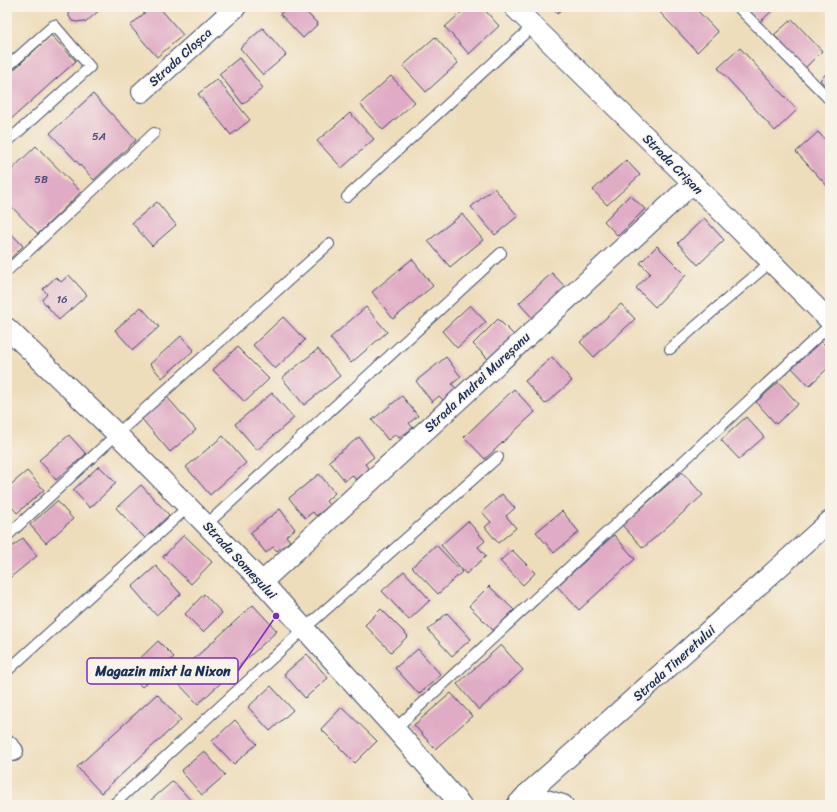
<svg xmlns="http://www.w3.org/2000/svg" width="837" height="812" viewBox="0 0 837 812" font-family="Sriracha,sans-serif">
<style>
.building{fill:#e0abc5}
.lines{fill:none;stroke-linecap:round;stroke-linejoin:round}
.service-casing{stroke:#3b496c;stroke-width:12}
.minor-casing{stroke:#3b496c;stroke-width:22}
.service{stroke:#fff;stroke-width:10}
.minor{stroke:#fff;stroke-width:20}
.labels{text-anchor:middle;dominant-baseline:central;stroke-width:3;stroke-linejoin:round;paint-order:stroke}
.number-label{font-size:11px;fill:#4c4e78}
.street-label{font-size:13px;fill:#1b2f5e;stroke:#f7f3e8}
.leader{fill:none;stroke:#7b2cbf;stroke-width:1.5}
.callout-dot{fill:#7b2cbf;stroke:#f7f3e8;stroke-width:1.5}
.callout{fill:#f7f3e8;stroke:#7b2cbf;stroke-width:1.5}
.callout-label{font-size:14px;text-anchor:middle;font-weight:bold;fill:#1b2f5e}
</style>
<rect width="100%" height="100%" fill="#f7f3e8"/>
<filter id="ink" filterUnits="userSpaceOnUse"><feTurbulence type="fractalNoise" baseFrequency=".025" numOctaves="2"/><feDisplacementMap in="SourceGraphic" scale="8" xChannelSelector="R" yChannelSelector="G"/><feConvolveMatrix kernelMatrix="1 2 1 2 8 2 1 2 1" color-interpolation-filters="sRGB"/></filter>
<filter id="wash" filterUnits="userSpaceOnUse"><feTurbulence type="fractalNoise" baseFrequency=".012" numOctaves="4" result="noise"/><feDisplacementMap in="SourceGraphic" scale="16" xChannelSelector="R" yChannelSelector="G"/><feGaussianBlur stdDeviation="0.9" result="paint"/><feColorMatrix in="noise" values="0 0 0 0 0 0 0 0 0 0 0 0 0 0 0 0 0 1.4 0 .05"/><feComposite in="paint" operator="in"/></filter>
<g filter="url(#wash)">
<rect width="100%" height="100%" fill="#edb"/>
<g id="blocks">
<g class="building">
<polygon points="70,7 103,7 85,23 83,21 77,22 72,21 69,16 69,8"/>
<polygon points="151,7 159,7 183,35 157,57 130,26"/>
<polygon points="288,7 301,7 318,24 303,38 280,14"/>
<polygon points="467,7 482,7 499,26 469,54 445,27"/>
<polygon points="553,7 565,7 557,13"/>
<polygon points="655,7 694,7 718,32 697,52"/>
<polygon points="745,7 776,7 760,22"/>
<polygon points="792,19 822,51 805,68 774,35"/>
<polygon points="263,28 286,55 263,75 240,48"/>
<polygon points="51,35 76,61 9,121 7,119 7,76"/>
<polygon points="435,37 458,63 426,92 403,66"/>
<polygon points="740,48 797,110 775,131 718,68"/>
<polygon points="239,58 263,88 243,104 219,74"/>
<polygon points="830,70 830,91 820,80"/>
<polygon points="391,76 415,102 383,130 360,104"/>
<polygon points="217,79 250,120 231,135 198,94"/>
<polygon points="93,94 136,140 94,180 50,133"/>
<polygon points="350,113 374,139 342,168 317,141"/>
<polygon points="818,132 830,145 830,189 796,152"/>
<polygon points="36,146 81,192 38,234 7,202 7,174"/>
<polygon points="626,160 640,175 607,205 593,190"/>
<polygon points="494,188 518,216 495,235 471,207"/>
<polygon points="630,195 645,209 618,236 604,221"/>
<polygon points="157,202 176,225 152,246 132,223"/>
<polygon points="462,214 483,240 450,267 428,241"/>
<polygon points="704,218 724,240 698,265 678,243"/>
<polygon points="7,229 23,246 7,262"/>
<polygon points="657,246 686,275 655,307 636,288 650,273 640,263"/>
<polygon points="412,259 433,286 393,319 372,292"/>
<polygon points="552,273 568,290 535,321 519,303"/>
<polygon points="69,275 87,295 59,320 42,300 47,294 43,289 56,277 61,282"/>
<polygon points="621,304 635,319 594,357 580,342"/>
<polygon points="470,305 486,322 457,348 442,331"/>
<polygon points="141,307 159,327 133,350 115,330"/>
<polygon points="366,307 387,332 351,363 330,338"/>
<polygon points="283,317 305,340 275,369 253,345"/>
<polygon points="498,319 516,337 491,362 473,344"/>
<polygon points="181,336 194,350 162,378 150,364"/>
<polygon points="821,341 830,350 830,366 809,386 792,368"/>
<polygon points="237,347 269,379 245,402 213,370"/>
<polygon points="318,349 340,376 304,405 282,378"/>
<polygon points="446,357 461,377 452,384 456,389 443,400 439,396 432,402 416,381"/>
<polygon points="552,357 572,381 545,404 525,381"/>
<polygon points="779,382 798,404 776,424 756,402"/>
<polygon points="514,389 535,412 485,459 464,437"/>
<polygon points="272,393 294,418 257,450 235,424"/>
<polygon points="402,396 418,416 409,423 413,428 399,438 396,434 388,440 372,420"/>
<polygon points="167,397 196,430 170,452 141,418"/>
<polygon points="746,417 764,437 739,459 721,440"/>
<polygon points="69,435 86,454 56,480 39,460"/>
<polygon points="223,436 246,463 210,495 186,467"/>
<polygon points="359,437 374,457 365,464 369,469 356,480 352,475 345,481 329,461"/>
<polygon points="99,466 116,483 90,508 73,490"/>
<polygon points="27,471 44,490 17,513 7,501 7,488"/>
<polygon points="682,472 703,495 643,548 622,525"/>
<polygon points="319,474 335,493 326,501 330,506 316,516 313,512 305,518 289,498"/>
<polygon points="141,485 169,515 145,538 116,508"/>
<polygon points="502,494 515,508 506,516 516,528 498,543 485,527 491,522 482,512"/>
<polygon points="57,501 73,519 46,543 30,525"/>
<polygon points="280,509 295,529 286,536 290,541 277,551 273,547 266,553 250,533"/>
<polygon points="562,511 579,532 554,553 536,532"/>
<polygon points="468,521 485,541 478,547 486,556 466,574 441,545"/>
<polygon points="184,535 212,562 191,584 163,557"/>
<polygon points="614,535 635,559 579,610 557,586"/>
<polygon points="23,538 37,556 7,580 7,551"/>
<polygon points="436,545 462,572 438,594 412,567"/>
<polygon points="512,550 535,573 523,585 500,561"/>
<polygon points="156,566 181,594 156,615 132,587"/>
<polygon points="404,571 430,600 409,620 382,591"/>
<polygon points="489,586 514,610 494,631 469,606"/>
<polygon points="204,594 222,613 203,632 185,614"/>
<polygon points="253,605 277,631 198,704 173,678"/>
<polygon points="381,609 408,636 391,652 365,625"/>
<polygon points="447,613 471,639 452,656 428,630"/>
<polygon points="158,641 174,657 142,687 127,671"/>
<polygon points="501,645 523,670 479,710 457,684"/>
<polygon points="418,649 441,675 419,694 395,668"/>
<polygon points="307,654 328,678 305,698 284,674"/>
<polygon points="271,686 293,710 270,731 248,707"/>
<polygon points="451,693 472,716 435,749 414,725"/>
<polygon points="157,694 181,720 101,793 77,767"/>
<polygon points="342,707 377,741 355,763 321,729"/>
<polygon points="235,720 257,744 234,764 212,741"/>
<polygon points="204,751 225,775 202,795 181,771"/>
<polygon points="173,781 195,805 153,805 150,801"/>
</g>
</g>
</g>
<g filter="url(#ink)">
<use href="#blocks" fill-opacity="0" stroke="#3b496c" stroke-width="1"/>
<g class="lines">
<defs>
<g id="service">
<polyline points="738,7 830,100"/>
<polyline points="7,67 54,25 90,67 7,142"/>
<polyline points="347,197 533,26"/>
<polyline points="7,271 154,133"/>
<polyline points="670,349 712,312 771,262"/>
<polyline points="207,524 501,253"/>
<polyline points="7,536 117,434 329,244"/>
<polyline points="7,671 189,506"/>
<polyline points="395,729 830,325"/>
<polyline points="113,805 304,629 498,457"/>
</g>
<g id="minor">
<polyline points="514,7 693,183 830,321"/>
<polyline points="142,92 236,7"/>
<polyline points="7,328 117,434 262,582 395,729 461,805"/>
<polyline points="262,582 693,183"/>
<polyline points="7,745 13,751"/>
<polyline points="527,794 563,805"/>
<polyline points="517,805 527,794 631,701 830,521"/>
</g>
</defs>
<use href="#service" class="service-casing"/>
<use href="#minor" class="minor-casing"/>
<use href="#service" class="service"/>
<use href="#minor" class="minor"/>
</g>
</g>
<g class="labels">
<g class="number-label">
<text x="99" y="136">5A</text>
<text x="41" y="179">5B</text>
<text x="62" y="299">16</text>
</g>
<g class="street-label">
<text transform="translate(180 57) rotate(-42)">Strada Cloșca</text>
<text transform="translate(673 164) rotate(45)">Strada Crișan</text>
<text transform="translate(477 382) rotate(-43)">Strada Andrei Mureșanu</text>
<text transform="translate(240 560) rotate(47)">Strada Someșului</text>
<text transform="translate(674 663) rotate(-42)">Strada Tineretului</text>
</g>
</g>
<path class="leader" d="M276 616L238 671"/>
<circle class="callout-dot" cx="276" cy="616" r="4"/>
<rect class="callout" x="87" y="658" width="151" height="26" rx="4"/>
<g class="callout-label">
<text x="163" y="676">Magazin mixt la Nixon</text>
</g>
<rect width="837" height="812" fill="none" stroke="#f7f3e8" stroke-width="24"/>
</svg>
